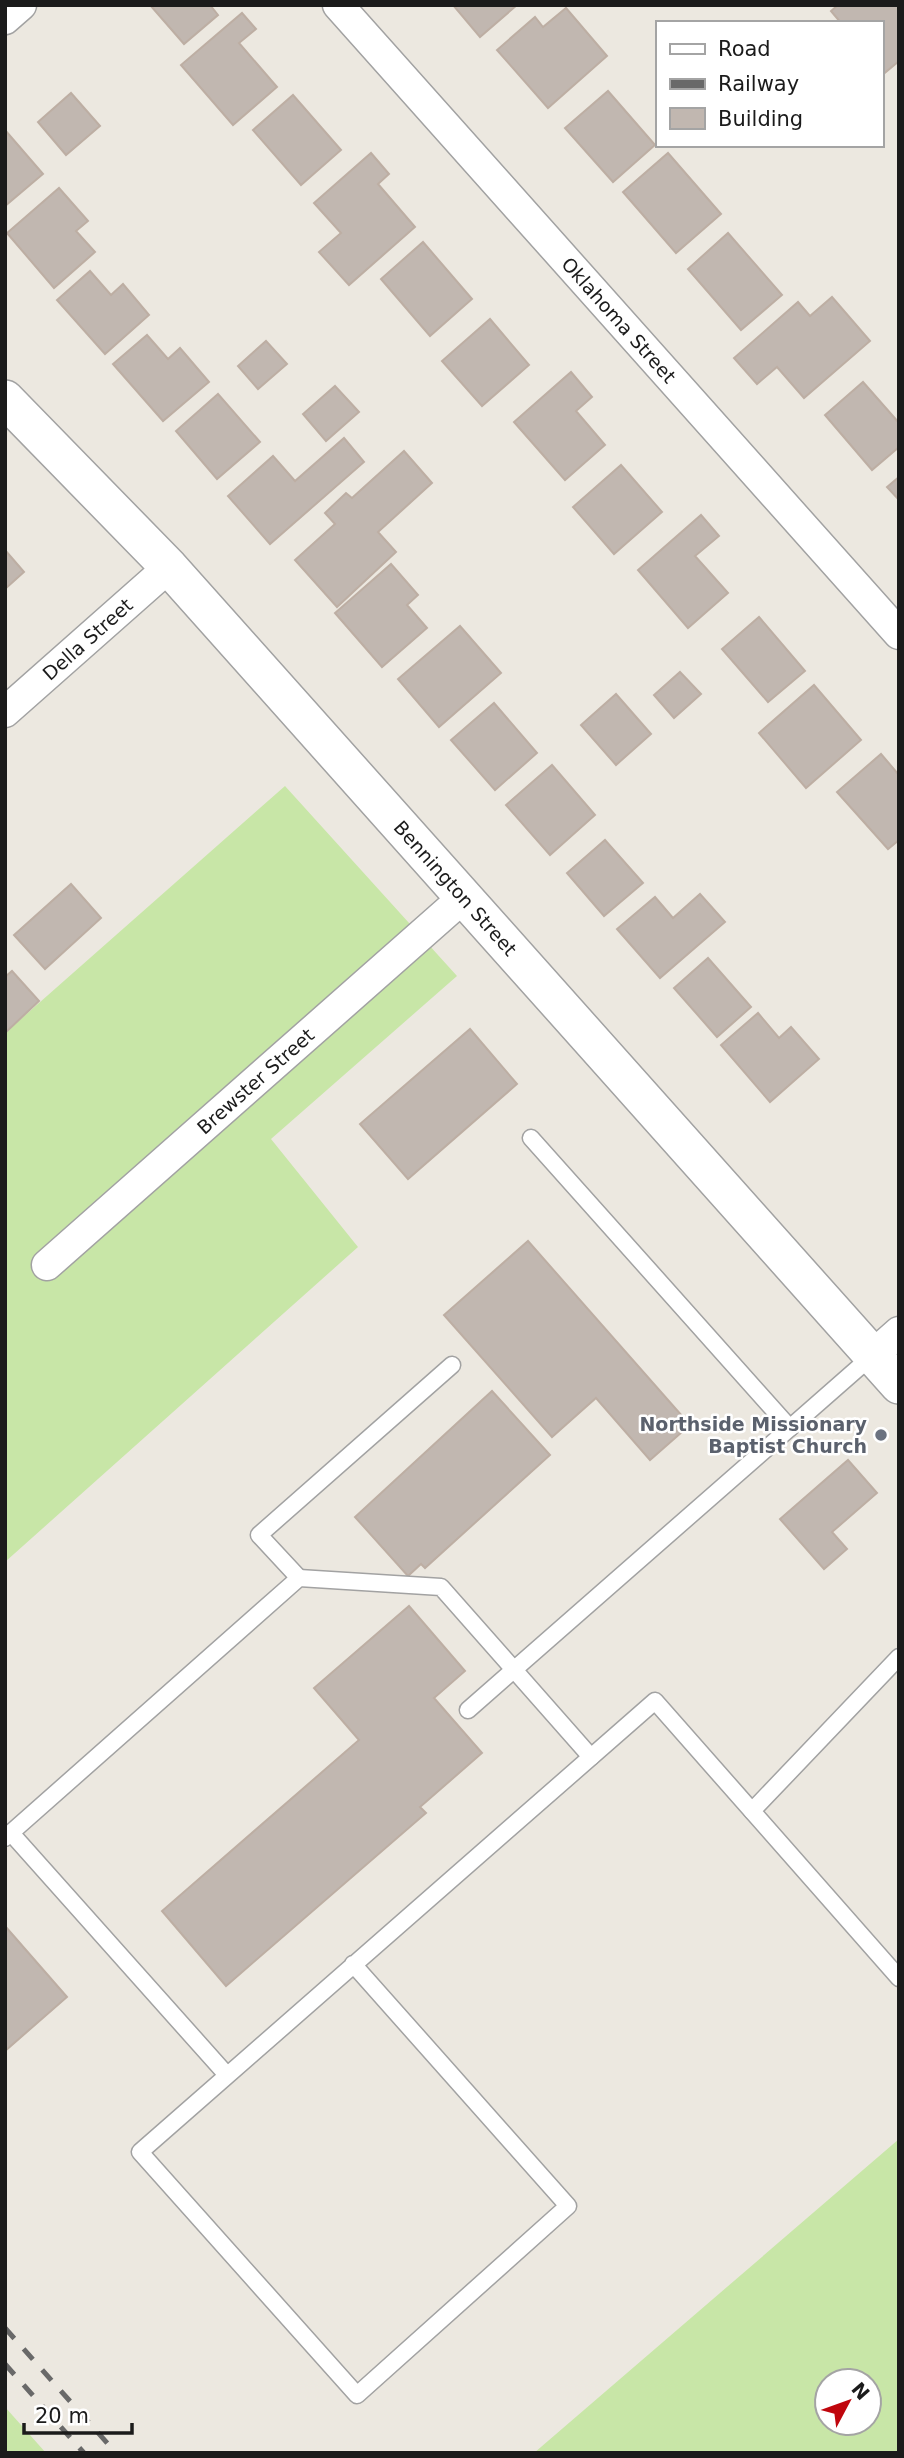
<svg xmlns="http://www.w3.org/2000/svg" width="904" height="2458" viewBox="0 0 904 2458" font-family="'DejaVu Sans',sans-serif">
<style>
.grass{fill:#c8e6a7;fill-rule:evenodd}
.building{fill:#c1b7b0;stroke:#bdaea3;stroke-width:2}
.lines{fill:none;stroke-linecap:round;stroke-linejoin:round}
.service-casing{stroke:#a2a2a2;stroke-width:19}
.minor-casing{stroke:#a2a2a2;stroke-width:33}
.tertiary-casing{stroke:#a2a2a2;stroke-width:40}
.service{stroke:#fff;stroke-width:16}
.minor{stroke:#fff;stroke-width:30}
.tertiary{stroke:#fff;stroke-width:37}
.rail{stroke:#696969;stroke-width:5;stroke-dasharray:14 14;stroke-linecap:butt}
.worship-dot{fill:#6b7280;stroke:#fff;stroke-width:2.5}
.labels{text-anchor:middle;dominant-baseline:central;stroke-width:5;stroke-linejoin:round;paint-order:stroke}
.street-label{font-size:19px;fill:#1b1b1b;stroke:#fff}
.worship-label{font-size:19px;font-weight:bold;fill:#5b616d;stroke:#fff;text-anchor:end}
</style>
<rect width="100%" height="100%" fill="#ece8e0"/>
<g class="grass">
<polygon points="285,786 457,976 271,1139 358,1247 5,1562 5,1033"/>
<path d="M899,2139V2453H534ZM827,2381H869V2423H827Z"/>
<polygon points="5,2407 46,2453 5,2453"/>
</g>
<g class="building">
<polygon points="150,5 210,5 218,15 184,44"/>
<polygon points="453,5 517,5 480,37"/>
<polygon points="838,5 897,5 899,8 899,61 881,76 881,23 841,23 831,11"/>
<polygon points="566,8 607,56 548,108 497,50 535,17 543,27"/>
<polygon points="242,13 256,29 239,43 277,87 233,125 181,65"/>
<polygon points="608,91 655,145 613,182 565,128"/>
<polygon points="71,93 100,126 66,155 38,122"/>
<polygon points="293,95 341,150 301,185 253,130"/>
<polygon points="5,130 43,174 5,206"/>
<polygon points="371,153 389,174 378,184 415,227 349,285 319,252 341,233 314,203"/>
<polygon points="668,153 721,214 676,253 623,192"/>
<polygon points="59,188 88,221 76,231 95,252 54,288 7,233"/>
<polygon points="728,233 782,295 741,330 688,269"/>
<polygon points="423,242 472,299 430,336 381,279"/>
<polygon points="90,271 111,295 123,284 149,315 105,354 57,300"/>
<polygon points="832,297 870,341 804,398 777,367 757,384 734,358 798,302 810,316"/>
<polygon points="490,319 529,365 482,406 442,361"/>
<polygon points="147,335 168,359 180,348 209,382 163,421 113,364"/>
<polygon points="266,341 287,364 258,389 238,366"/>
<polygon points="571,372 592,397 576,411 605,445 565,480 514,422"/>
<polygon points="863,382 899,423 899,447 872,470 825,415"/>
<polygon points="335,386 359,412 326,441 303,414"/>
<polygon points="218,394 260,442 217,479 176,431"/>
<polygon points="344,438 364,462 270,544 228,496 273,456 295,481"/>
<polygon points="404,451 432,483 378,532 396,552 337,607 295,560 335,524 325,513 346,493 352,498"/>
<polygon points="621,465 662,512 614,554 573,507"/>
<polygon points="899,477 899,500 887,487"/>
<polygon points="701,515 719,536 695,556 728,593 688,628 638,570"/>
<polygon points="5,550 24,572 5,589"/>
<polygon points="391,564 418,595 407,605 427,628 382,667 335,613"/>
<polygon points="759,617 805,671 768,702 722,649"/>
<polygon points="460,626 501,673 439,727 398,679"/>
<polygon points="680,672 701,694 674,718 654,695"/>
<polygon points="814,685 861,740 806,788 759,733"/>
<polygon points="616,694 651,734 616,765 581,725"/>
<polygon points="494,703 537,753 495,790 451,740"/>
<polygon points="881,754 899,775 899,840 888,849 837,792"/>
<polygon points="552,765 595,815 550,855 506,805"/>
<polygon points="605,840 643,883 604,916 567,873"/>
<polygon points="71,884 101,918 45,969 14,935"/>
<polygon points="700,894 725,922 660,978 617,929 655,897 673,918"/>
<polygon points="708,958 751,1007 717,1037 674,988"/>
<polygon points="12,971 39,1001 5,1033 5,977"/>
<polygon points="758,1013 779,1038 791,1027 819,1059 770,1102 721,1045"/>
<polygon points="470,1029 517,1084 408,1179 360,1124"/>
<polygon points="528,1241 690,1425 650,1460 596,1398 552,1437 444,1315"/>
<polygon points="492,1391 550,1455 425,1568 421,1564 408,1576 355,1517"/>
<polygon points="848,1460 877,1493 832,1532 847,1549 824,1569 780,1519"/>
<polygon points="409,1606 465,1671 434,1698 482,1753 420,1807 426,1813 226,1986 162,1911 359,1740 314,1688"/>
<polygon points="5,1926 67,1997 5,2051"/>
</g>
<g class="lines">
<defs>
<g id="service">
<polyline points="531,1138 790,1428"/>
<polyline points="299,1578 259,1535 452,1365"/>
<polyline points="468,1710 873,1355"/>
<polyline points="752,1811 899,1657"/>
<polyline points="11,1833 226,2074"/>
<polyline points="5,1838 299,1578 441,1587 591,1757"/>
<polyline points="353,1964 568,2206 357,2395 140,2152 655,1701 899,1978"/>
</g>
<g id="minor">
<path id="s1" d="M338,5L899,634"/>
<polyline points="5,19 21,5"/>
<path id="s2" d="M5,712L169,567"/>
<path id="s3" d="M47,1265L464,897"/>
<polyline points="873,1355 899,1332"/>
</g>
<g id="tertiary">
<path id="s4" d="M5,399L169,567L899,1385"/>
</g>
</defs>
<use href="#service" class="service-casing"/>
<use href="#minor" class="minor-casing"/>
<use href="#tertiary" class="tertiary-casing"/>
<use href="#service" class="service"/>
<use href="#minor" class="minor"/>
<use href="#tertiary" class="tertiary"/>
<g class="rail">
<polyline points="5,2328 116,2453"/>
<polyline points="5,2364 84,2453"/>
</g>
</g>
<circle class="worship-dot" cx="881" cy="1435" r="7"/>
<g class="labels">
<g class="street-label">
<text stroke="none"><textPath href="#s1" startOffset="422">Oklahoma Street</textPath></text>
<text stroke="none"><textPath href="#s2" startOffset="110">Della Street</textPath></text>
<text stroke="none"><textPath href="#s4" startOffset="665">Bennington Street</textPath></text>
<text stroke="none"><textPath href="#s3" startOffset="278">Brewster Street</textPath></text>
</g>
<g class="worship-label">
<text x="867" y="1424">Northside Missionary<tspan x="867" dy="22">Baptist Church</tspan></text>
</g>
</g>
<rect width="904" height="2458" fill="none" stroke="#1b1b1b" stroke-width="14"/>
<rect x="656" y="21" width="228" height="126" fill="#ffffff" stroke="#a4a4a4" stroke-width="2"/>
<rect x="670" y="44" width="35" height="10" fill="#ffffff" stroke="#a4a4a4" stroke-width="2"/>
<text x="718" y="56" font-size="21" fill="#1b1b1b">Road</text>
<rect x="670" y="79" width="35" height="10" fill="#696969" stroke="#a4a4a4" stroke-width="2"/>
<text x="718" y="91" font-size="21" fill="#1b1b1b">Railway</text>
<rect x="670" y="108" width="35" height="21" fill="#c1b7b0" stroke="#a4a4a4" stroke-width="2"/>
<text x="718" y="126" font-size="21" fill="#1b1b1b">Building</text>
<g transform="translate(848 2402) rotate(49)"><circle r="33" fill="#ffffff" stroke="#a4a4a4" stroke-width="2"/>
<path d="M0-5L12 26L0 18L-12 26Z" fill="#c0060d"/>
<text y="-10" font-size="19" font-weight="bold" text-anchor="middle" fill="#1b1b1b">N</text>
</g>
<path d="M24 2423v10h108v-10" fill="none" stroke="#1b1b1b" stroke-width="3.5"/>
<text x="35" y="2423" font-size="21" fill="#1b1b1b" stroke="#ffffff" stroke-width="5" paint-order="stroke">20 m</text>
</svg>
